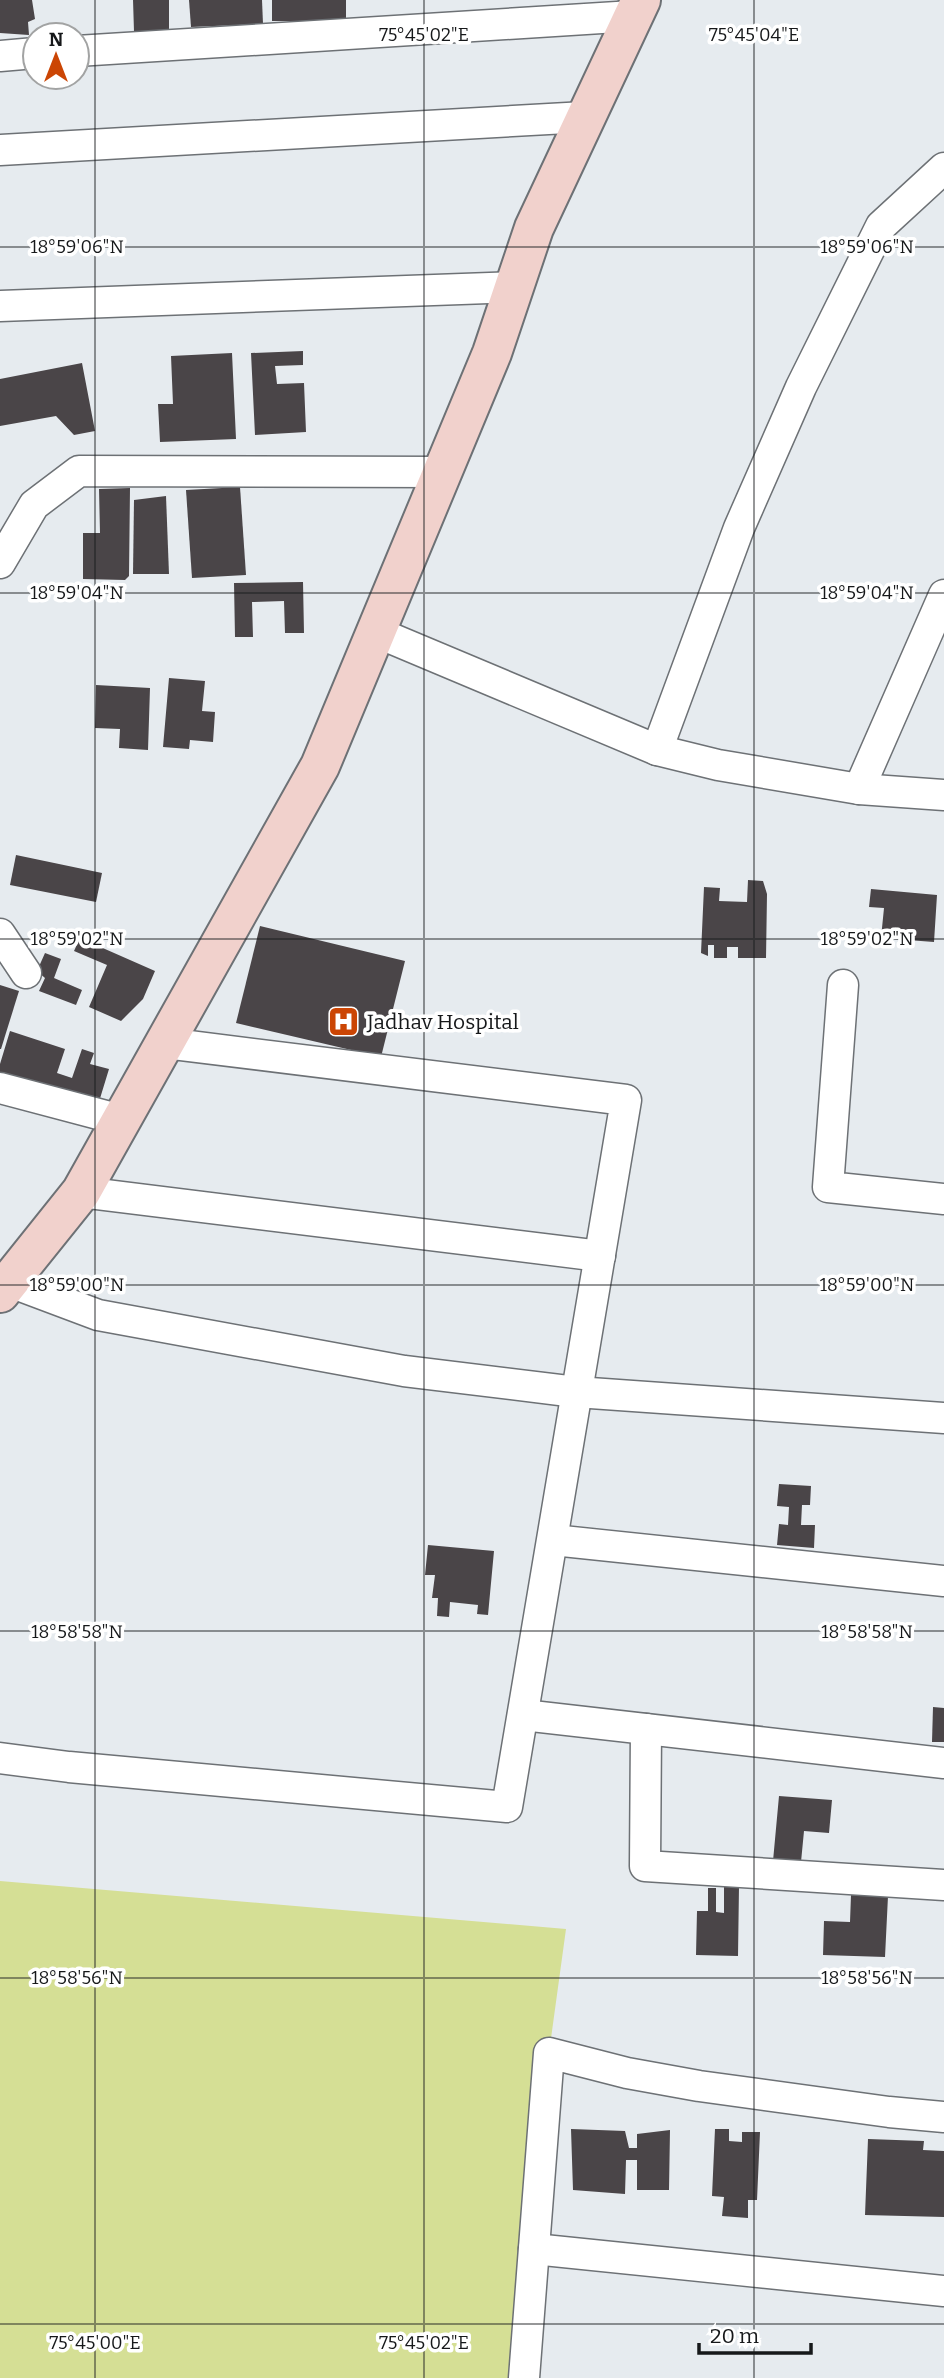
<svg xmlns="http://www.w3.org/2000/svg" width="944" height="2378" viewBox="0 0 944 2378" font-family="Bitter,serif">
<style>
.green{fill:#d5df95}
.building{fill:#4a4548}
.lines{fill:none;stroke-linecap:round;stroke-linejoin:round}
.street-casing{stroke:#6d7175;stroke-width:33}
.secondary-casing{stroke:#6d7175;stroke-width:42}
.street{stroke:#fff;stroke-width:30}
.secondary{stroke:#f1d1cc;stroke-width:38}
.ticks{fill:none;stroke:#16181a;stroke-width:2;stroke-opacity:0.45}
.labels{text-anchor:middle;dominant-baseline:central;stroke-width:7;stroke-linejoin:round;paint-order:stroke}
.poi-label{font-size:21px;fill:#16181a;stroke:#fff;text-anchor:start}
.ticks-label{font-size:18px;text-anchor:middle;fill:#16181a;stroke:#fff;stroke-width:7;stroke-linejoin:round;paint-order:stroke}
</style>
<rect width="100%" height="100%" fill="#e6ebef"/>
<polygon class="green" points="0,1881 566,1929 549,2053 524,2378 0,2378"/>
<g class="building">
<polygon points="0,0 32,0 35,19 28,22 29,35 0,33"/>
<polygon points="133,0 169,0 169,31 134,31"/>
<polygon points="189,0 262,0 263,24 191,27"/>
<rect x="272" y="0" width="74" height="21"/>
<polygon points="303,351 303,365 275,366 277,384 304,383 306,432 255,435 251,353"/>
<polygon points="232,353 236,439 160,442 158,404 173,404 171,356"/>
<polygon points="82,363 95,431 74,435 56,416 0,426 0,379"/>
<polygon points="240,487 246,575 192,578 186,490"/>
<polygon points="130,488 129,576 125,580 83,579 83,533 100,533 99,489"/>
<polygon points="166,496 169,574 133,574 134,500"/>
<polygon points="303,582 304,633 285,633 284,601 252,602 253,637 235,637 234,583"/>
<polygon points="169,678 205,681 202,711 215,712 213,742 190,740 189,749 163,747"/>
<polygon points="96,685 150,688 148,750 119,748 120,729 95,728"/>
<polygon points="16,855 102,873 96,902 10,885"/>
<polygon points="748,880 763,881 767,894 766,958 738,958 738,947 727,947 727,958 714,958 714,945 708,945 708,956 701,953 704,887 720,888 719,901 747,902"/>
<polygon points="871,889 937,895 934,942 881,938 884,908 869,907"/>
<polygon points="260,926 405,961 381,1057 236,1023"/>
<polygon points="80,938 155,971 143,999 121,1021 89,1007 107,965 74,951"/>
<polygon points="45,953 61,959 54,978 82,990 76,1005 39,991 45,978 37,971"/>
<polygon points="0,985 19,991 1,1049 0,1049"/>
<polygon points="10,1031 65,1049 57,1073 72,1078 82,1049 94,1053 90,1064 109,1069 98,1105 0,1075 0,1064"/>
<polygon points="779,1484 811,1486 810,1505 802,1505 801,1525 815,1525 814,1548 777,1545 779,1524 788,1525 789,1507 777,1506"/>
<polygon points="428,1545 494,1551 488,1615 477,1614 478,1605 450,1602 449,1617 437,1616 438,1598 432,1598 435,1575 425,1575"/>
<polygon points="933,1707 944,1708 944,1742 932,1742"/>
<polygon points="779,1796 832,1800 829,1833 804,1831 801,1862 773,1861"/>
<polygon points="724,1886 739,1886 738,1956 696,1955 697,1911 708,1911 708,1888 716,1888 716,1912 724,1913"/>
<polygon points="851,1895 888,1896 885,1957 823,1955 824,1921 850,1922"/>
<polygon points="571,2129 625,2131 629,2148 637,2148 637,2134 670,2130 669,2190 637,2190 637,2160 626,2160 625,2194 573,2190"/>
<polygon points="715,2129 729,2129 729,2141 742,2142 742,2132 760,2132 757,2200 748,2200 748,2218 722,2216 724,2197 712,2196"/>
<polygon points="868,2139 924,2141 923,2150 944,2151 944,2217 865,2215"/>
</g>
<g class="lines">
<defs>
<g id="street">
<polyline points="77,51 633,16"/>
<polyline points="0,56 35,53"/>
<polyline points="0,150 585,117"/>
<polyline points="0,306 514,287"/>
<polyline points="0,563 34,505 79,471 443,472"/>
<polyline points="376,632 657,750 718,765 859,789 944,795"/>
<polyline points="657,750 739,528 801,387 881,226 944,168"/>
<polyline points="859,789 944,595"/>
<polyline points="0,934 26,973"/>
<polyline points="843,985 828,1187 944,1199"/>
<polyline points="0,1088 121,1120"/>
<polyline points="81,1192 600,1256"/>
<polyline points="10,1282 98,1315 404,1371 576,1392 944,1418"/>
<polyline points="553,1540 944,1581"/>
<polyline points="523,1715 944,1763"/>
<polyline points="646,1729 645,1866 944,1885"/>
<polyline points="0,1758 69,1767 507,1807 626,1100 165,1043"/>
<polyline points="534,2249 944,2291"/>
<polyline points="524,2378 549,2053 627,2073 699,2086 889,2112 944,2117"/>
</g>
<polyline id="secondary" points="0,1293 81,1192 320,766 492,353 534,228 641,0"/>
</defs>
<use href="#street" class="street-casing"/>
<use href="#secondary" class="secondary-casing"/>
<use href="#street" class="street"/>
<use href="#secondary" class="secondary"/>
</g>
<path class="ticks" d="M95,0V2378M424,0V2378M754,0V2378M0,247H944M0,593H944M0,939H944M0,1285H944M0,1631H944M0,1978H944M0,2324H944"/>
<defs>
<symbol id="hospital-square" viewBox="-11 -11 22 22"><rect x="-9" y="-9" width="18" height="18" rx="4" fill="#cb4504" stroke="#fff"/><path d="M-5-5h3v3.5h4V-5h3V5h-3V1.5h-4V5h-3Z" fill="#fff"/></symbol>
</defs>
<g fill-rule="evenodd">
<use href="#hospital-square" x="326" y="1004" width="35" height="35"/>
</g>
<g class="labels">
<g class="poi-label">
<text x="367" y="1022">Jadhav Hospital</text>
</g>
</g>
<g class="ticks-label">
<text x="424" y="41">75°45'02"E</text>
<text x="754" y="41">75°45'04"E</text>
<text x="77" y="253">18°59'06"N</text>
<text x="867" y="253">18°59'06"N</text>
<text x="77" y="599">18°59'04"N</text>
<text x="867" y="599">18°59'04"N</text>
<text x="77" y="945">18°59'02"N</text>
<text x="867" y="945">18°59'02"N</text>
<text x="77" y="1291">18°59'00"N</text>
<text x="867" y="1291">18°59'00"N</text>
<text x="77" y="1638">18°58'58"N</text>
<text x="867" y="1638">18°58'58"N</text>
<text x="77" y="1984">18°58'56"N</text>
<text x="867" y="1984">18°58'56"N</text>
<text x="95" y="2349">75°45'00"E</text>
<text x="424" y="2349">75°45'02"E</text>
</g>
<g transform="translate(56 56)"><circle r="33" fill="#ffffff" stroke="#a2a3a3" stroke-width="2"/>
<path d="M0-5L12 26L0 18L-12 26Z" fill="#cb4504"/>
<text y="-10" font-size="19" font-weight="bold" text-anchor="middle" fill="#16181a">N</text>
</g>
<path d="M699 2343v10h112v-10" fill="none" stroke="#16181a" stroke-width="3.5"/>
<text x="710" y="2343" font-size="21" fill="#16181a" stroke="#ffffff" stroke-width="5" paint-order="stroke">20 m</text>
</svg>
